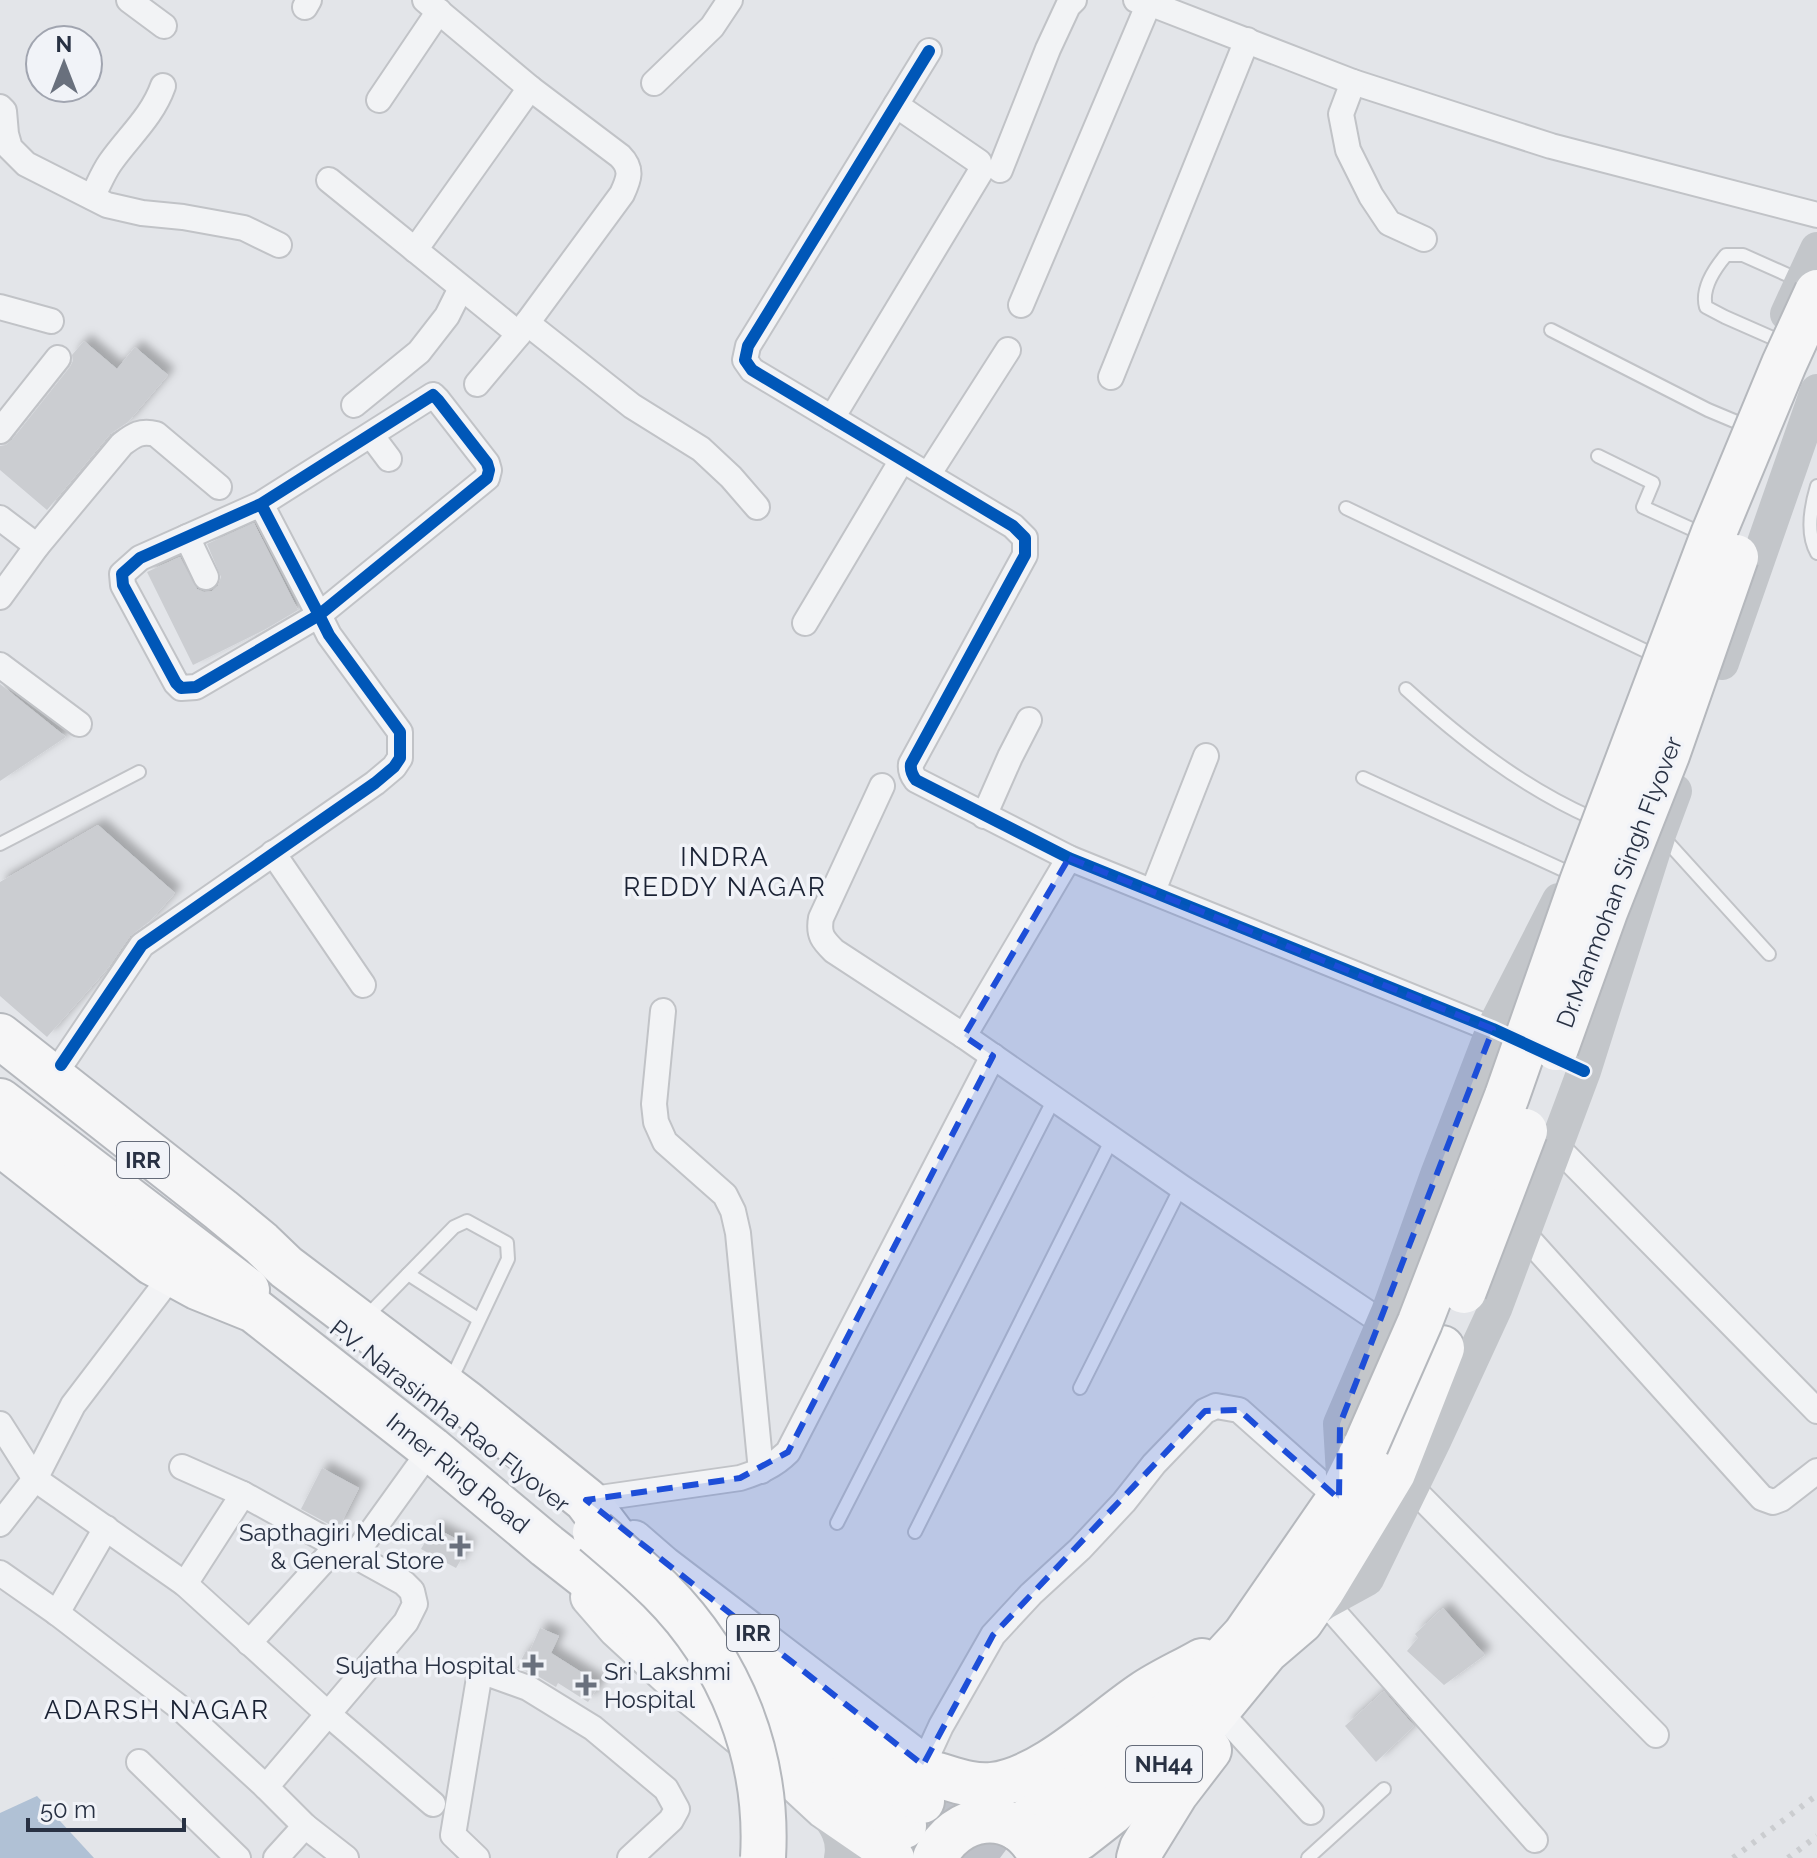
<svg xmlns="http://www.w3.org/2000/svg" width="1817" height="1858" viewBox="0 0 1817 1858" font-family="Raleway,sans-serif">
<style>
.water{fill:#b0c1d5}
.building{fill:#cbcdd1;filter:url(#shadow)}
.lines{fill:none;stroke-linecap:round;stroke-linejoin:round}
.highway-tunnel{stroke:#bec1c8;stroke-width:44;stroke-dasharray:44 22;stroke-linecap:butt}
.lane-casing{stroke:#c1c3c7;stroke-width:16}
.street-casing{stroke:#c1c3c7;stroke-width:28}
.primary-casing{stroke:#bfc2c6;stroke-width:42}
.highway-casing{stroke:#b5b8bd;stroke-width:48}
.lane{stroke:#f2f3f5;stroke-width:12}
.street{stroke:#f2f3f5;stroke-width:24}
.secondary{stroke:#c3c6ca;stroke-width:34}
.primary{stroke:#f6f6f7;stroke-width:38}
.highway{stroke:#f6f6f7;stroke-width:44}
.rail{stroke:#cbcdd0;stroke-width:6;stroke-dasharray:4 8;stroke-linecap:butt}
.highway-bridge-casing{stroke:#b5b8bd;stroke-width:48;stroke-linecap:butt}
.highway-bridge{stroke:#f6f6f7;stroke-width:44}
.cycleway-casing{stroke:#f1f3f8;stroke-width:17}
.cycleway{stroke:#0057b8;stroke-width:12}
.marked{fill:#1d4ed8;fill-opacity:0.2;stroke:#1d4ed8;stroke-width:6;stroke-dasharray:16 10;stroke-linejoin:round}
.poi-dot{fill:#69707d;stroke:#f1f3f8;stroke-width:3}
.labels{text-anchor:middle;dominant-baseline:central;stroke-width:7;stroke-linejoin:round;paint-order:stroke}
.shield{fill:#f1f3f8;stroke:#646b79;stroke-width:2}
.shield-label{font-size:22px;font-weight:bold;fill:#283143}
.street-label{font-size:24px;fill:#283143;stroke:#f1f3f8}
.poi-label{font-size:24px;fill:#283143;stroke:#f1f3f8;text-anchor:end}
.neighbourhood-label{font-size:26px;letter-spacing:2px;fill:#1a2234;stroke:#f1f3f8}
</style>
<defs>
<filter id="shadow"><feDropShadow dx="7" dy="-7" stdDeviation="4" flood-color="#0004"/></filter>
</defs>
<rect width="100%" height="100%" fill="#e3e5e9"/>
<polygon class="water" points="37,1796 94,1858 0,1858 0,1813"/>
<g class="building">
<polygon points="84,341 117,369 135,347 168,375 128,422 110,434 47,510 0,470 0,446 6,445 12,440 70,367 73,361 72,355"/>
<polygon points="254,523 298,610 264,630 193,665 147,572 180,557 197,589 204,592 212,591 218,586 221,577 207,544"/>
<polygon points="0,684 66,737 0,781"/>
<polygon points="98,825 175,893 150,921 130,936 108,968 47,1037 0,996 0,882"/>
<polygon points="322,1468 359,1488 338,1529 301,1509"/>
<polygon points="434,1527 469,1546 456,1568 421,1549"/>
<polygon points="1443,1608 1485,1655 1444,1685 1407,1651 1418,1638 1415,1634"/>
<polygon points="540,1628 559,1636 551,1653 600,1684 588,1702 558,1683 556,1687 536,1675 517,1668 526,1651 529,1653"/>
<polygon points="1384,1691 1414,1726 1376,1762 1345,1726"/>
</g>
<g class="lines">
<polyline class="highway-tunnel" points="922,1801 1000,1858"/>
<defs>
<g id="lane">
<polyline points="1551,330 1708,410 1739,423"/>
<path d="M1775,339L1725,317L1706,307C1701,289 1715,268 1726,255H1743L1799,280"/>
<polyline points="1598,456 1653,483 1643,507 1696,531"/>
<path d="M1817,486C1811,506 1806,534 1817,553"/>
<polyline points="1346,508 1652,654"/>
<path d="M1406,689C1462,740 1522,787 1592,818"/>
<polyline points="1363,778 1572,874"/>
<polyline points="1662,836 1769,954"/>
<polyline points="0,844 139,772"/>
<polyline points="408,1274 478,1319"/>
<polyline points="365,1318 454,1227 467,1221 507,1243 508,1259 450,1382"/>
<polyline points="1080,1388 1181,1187"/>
<polyline points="837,1523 1054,1099"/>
<polyline points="915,1532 1112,1139"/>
<polyline points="1308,1858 1384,1789"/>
</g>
<g id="street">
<polyline points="129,0 164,26"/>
<path d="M425,0L530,88L620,156C633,169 629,179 622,194L519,334L477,384"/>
<polyline points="1136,0 1149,3 1353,82 1551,146 1817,215"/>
<polyline points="305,7 309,0"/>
<path d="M929,51L748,346L745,360L752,370L1013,526L1025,538V555L911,764C910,771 912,775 916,780L1069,858L1506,1035"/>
<polyline points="1353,82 1341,114 1348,150 1371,196 1389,223 1424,239"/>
<polyline points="654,83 712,27 730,0"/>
<polyline points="379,100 439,11"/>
<polyline points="0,107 4,111 6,134 10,148 26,164 107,205 142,213 183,217 244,228 279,245"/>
<polyline points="1000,170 1048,49 1068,6 1074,0"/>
<polyline points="329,180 519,334"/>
<path d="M92,197C98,186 103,173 110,163C128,137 152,117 163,86"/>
<polyline points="415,250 530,88"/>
<polyline points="1021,305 1149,3"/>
<polyline points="0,307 51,321"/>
<polyline points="527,323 632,406 701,449 731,477 757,507"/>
<polyline points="1111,377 1247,40"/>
<polyline points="354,405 419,352 447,316 461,288"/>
<polyline points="832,418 981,171 979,162 896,105"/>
<polyline points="0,431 58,358"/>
<polyline points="371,435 389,459"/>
<polyline points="928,475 1008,350"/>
<polyline points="0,518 37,546"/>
<polyline points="187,537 206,577"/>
<path d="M0,597L37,546L122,444C134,435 141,430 156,434L219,487"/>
<polyline points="805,623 902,460"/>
<polyline points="0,665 79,724"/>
<path d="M882,786L821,918C818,935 823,940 834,951L964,1036L1181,1187L1383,1323"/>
<polyline points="984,816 1010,757 1029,720"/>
<polyline points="273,853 363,985"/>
<polyline points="1153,891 1206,756"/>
<polyline points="663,1011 654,1104 656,1122 665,1142 725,1195 733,1211 738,1233 761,1471"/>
<polyline points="964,1036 1069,858"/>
<polyline points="61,1065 142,945 375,783 394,767 400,758 400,732 329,635 319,615 487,478 489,470 487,463 438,400 433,395 261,504 319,615 196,687 181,688 176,683 123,585 122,574 140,558 261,504"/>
<polyline points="1557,1147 1817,1411"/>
<polyline points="1523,1233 1762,1498 1773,1502 1781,1499 1817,1471"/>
<polyline points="0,1424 35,1479 185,1584 328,1714 433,1804"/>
<polyline points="182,1467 243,1494 404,1583 412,1591 415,1604 406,1622 266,1787"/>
<polyline points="1412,1488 1656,1735"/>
<path d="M586,1500L740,1478C759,1472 774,1466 788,1452L993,1056"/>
<polyline points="0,1524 35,1479 73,1405 172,1275"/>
<polyline points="354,1556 431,1449"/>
<polyline points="0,1573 57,1613 179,1707 266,1787 305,1826 346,1858"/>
<polyline points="185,1584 243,1494"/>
<polyline points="1325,1602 1535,1840"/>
<polyline points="57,1613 106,1528"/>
<polyline points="249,1643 337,1546"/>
<polyline points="1228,1721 1311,1812"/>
<polyline points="139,1762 238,1858"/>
<polyline points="923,1765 941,1726 993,1635 1031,1594 1080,1549 1124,1502 1154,1464 1205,1411 1216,1406 1239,1410 1339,1499"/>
<polyline points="276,1858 305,1826"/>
<polyline points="477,1858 453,1835 479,1678 489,1674 528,1688 593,1728 666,1789 677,1809 671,1820 630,1858"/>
</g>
<g id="primary">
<polyline points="634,1540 664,1566 938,1775"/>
<polyline points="590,1597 617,1628 681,1687 783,1771 824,1809 895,1858"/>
</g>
<g id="highway">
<polyline points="0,1036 221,1210 261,1243 286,1267 466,1403 586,1500 629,1557"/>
<polyline points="0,1101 247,1290"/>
<polyline points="0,1143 153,1263 197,1287 254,1310 431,1449 547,1546 904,1826"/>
<polyline points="689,1616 922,1801"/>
<path d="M938,1775C955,1780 973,1787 992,1785C1044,1779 1100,1723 1143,1694C1162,1681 1183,1672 1202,1661"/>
<polyline points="1017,1828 1077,1787 1185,1700 1245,1635 1339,1499 1366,1445"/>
<polyline points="1042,1856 1079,1838 1111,1813 1211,1718 1266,1651 1301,1621 1323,1589 1393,1473 1442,1348"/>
<path d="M935,1858C955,1814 1011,1806 1037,1849"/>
<polyline points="1139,1858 1142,1848 1176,1793 1209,1750"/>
</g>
</defs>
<use href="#lane" class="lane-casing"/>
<use href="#street" class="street-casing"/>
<use href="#primary" class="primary-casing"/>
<use href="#highway" class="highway-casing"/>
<use href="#lane" class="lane"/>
<use href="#street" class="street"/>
<g class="secondary">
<polyline points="1787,314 1817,249"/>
<polyline points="1722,663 1817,391"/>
<polyline points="1344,1491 1340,1424 1388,1312 1438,1172 1493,1029 1559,900"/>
<polyline points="1309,1614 1325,1602 1367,1579 1435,1439 1495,1309 1584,1071 1659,834 1675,791"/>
<path d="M824,1809C835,1824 845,1838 841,1858"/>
</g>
<use href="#primary" class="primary"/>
<use href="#highway" class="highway"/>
<g class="rail">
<polyline points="1733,1858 1817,1795"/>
<polyline points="1788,1858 1817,1836"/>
</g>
<defs>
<g id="highway-bridge">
<polyline points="1556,1048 1605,912 1667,755 1736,557"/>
<polyline points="1464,1291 1525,1131"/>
<polyline points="1366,1445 1420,1322 1507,1096 1582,882 1713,535 1784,364 1817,292"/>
<path d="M595,1532C617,1551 639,1569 660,1590C731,1661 769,1757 763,1858"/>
</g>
</defs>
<use href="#highway-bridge" class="highway-bridge-casing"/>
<use href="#highway-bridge" class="highway-bridge"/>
<defs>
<g id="cycleway">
<path d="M929,51L748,346L745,360L752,370L1013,526L1025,538V555L911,764C910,771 912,775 916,780L1069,858L1493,1029L1584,1071"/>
<polyline points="61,1065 142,945 375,783 394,767 400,758 400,732 329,635 319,615 487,478 489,470 487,463 438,400 433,395 261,504 319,615 196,687 181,688 176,683 123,585 122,574 140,558 261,504"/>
</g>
</defs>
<use href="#cycleway" class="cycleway-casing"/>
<use href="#cycleway" class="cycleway"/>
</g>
<path class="marked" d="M1069,858L1493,1029L1340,1424L1339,1499L1239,1410L1205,1411L993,1635L923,1765L586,1500L740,1478L788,1452L993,1056L964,1036Z"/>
<g class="poi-dot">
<path d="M456 1534h8v8h8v8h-8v8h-8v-8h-8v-8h8z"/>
<path d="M529 1653h8v8h8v8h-8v8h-8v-8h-8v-8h8z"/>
<path d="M582 1673h8v8h8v8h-8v8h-8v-8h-8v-8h8z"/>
</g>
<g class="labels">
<g class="shield">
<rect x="117" y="1142" width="52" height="36" rx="6"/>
<rect x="727" y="1615" width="52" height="36" rx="6"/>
<rect x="1126" y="1746" width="76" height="36" rx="6"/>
</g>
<g class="shield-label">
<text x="143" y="1160">IRR</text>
<text x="753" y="1633">IRR</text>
<text x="1164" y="1764">NH44</text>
</g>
<g class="street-label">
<text transform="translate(1619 882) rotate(-69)">Dr.Manmohan Singh Flyover</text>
<text transform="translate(450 1416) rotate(38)">P.V. Narasimha Rao Flyover</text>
<text transform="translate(458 1473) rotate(39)">Inner Ring Road</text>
</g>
<g class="poi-label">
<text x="444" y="1532">Sapthagiri Medical<tspan x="444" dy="28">&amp; General Store</tspan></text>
<text x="515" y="1665">Sujatha Hospital</text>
<text x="604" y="1671" text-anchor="start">Sri Lakshmi<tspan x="604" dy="28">Hospital</tspan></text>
</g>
<g class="neighbourhood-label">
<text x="725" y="857">INDRA<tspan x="725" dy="30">REDDY NAGAR</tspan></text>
<text x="157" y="1710">ADARSH NAGAR</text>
</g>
</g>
<g transform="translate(64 64)"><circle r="38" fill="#f1f3f8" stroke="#a1a5b0" stroke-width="2"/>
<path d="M0-6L14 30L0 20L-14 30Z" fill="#69707d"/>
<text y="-12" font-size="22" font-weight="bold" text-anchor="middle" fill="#283143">N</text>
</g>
<path d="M28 1818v12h156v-12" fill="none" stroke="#283143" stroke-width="4"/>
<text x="40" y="1818" font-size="24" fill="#283143" stroke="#f1f3f8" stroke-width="6" paint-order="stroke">50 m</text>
</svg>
